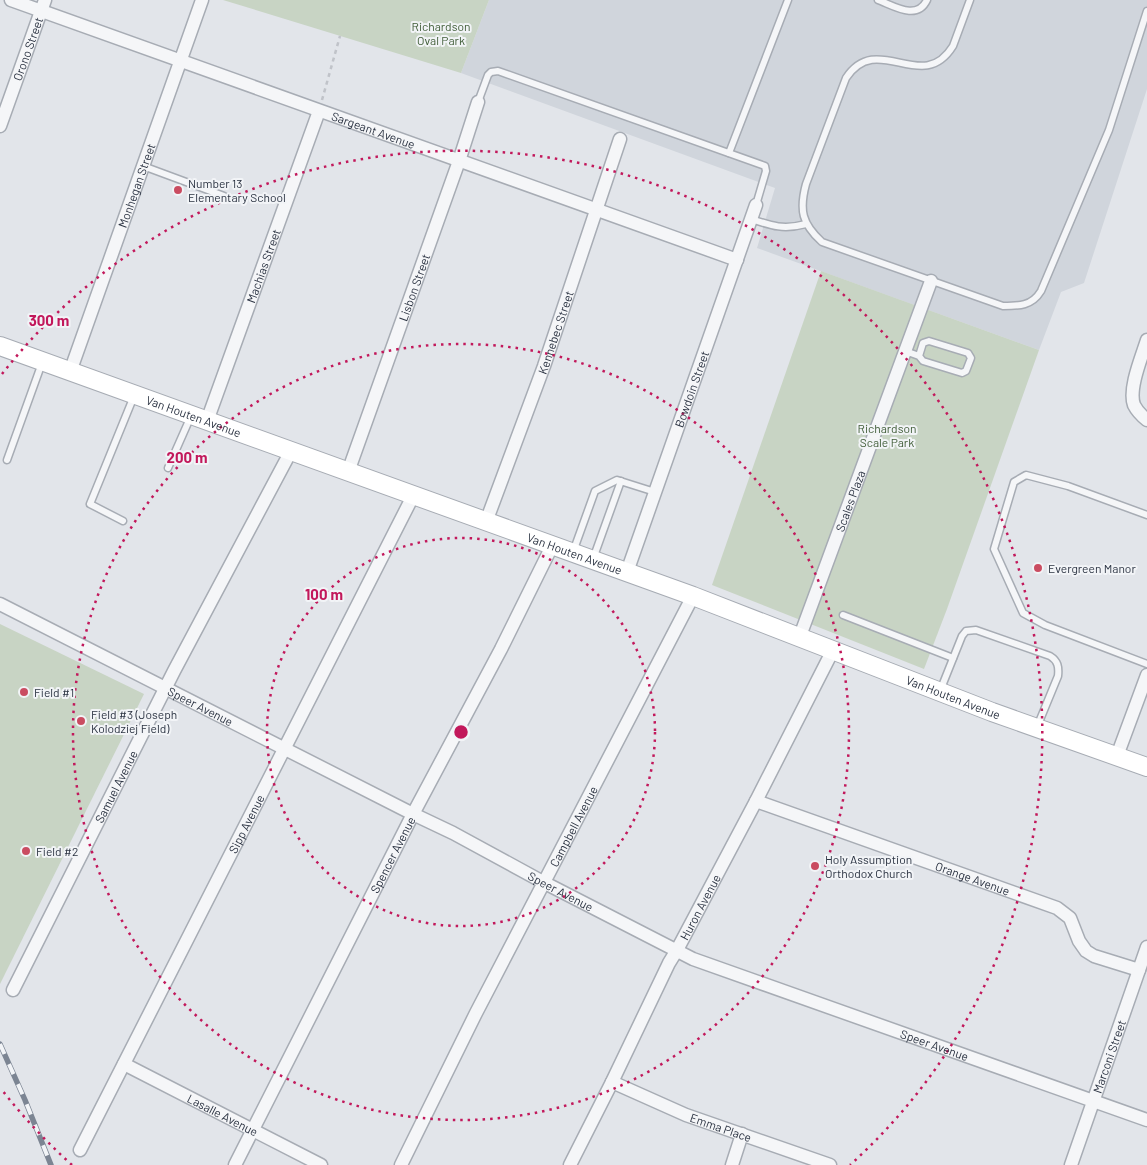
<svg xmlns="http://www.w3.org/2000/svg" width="1147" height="1165" viewBox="0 0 1147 1165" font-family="Barlow,sans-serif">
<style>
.built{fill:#d0d5dc}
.green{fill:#c8d4c4}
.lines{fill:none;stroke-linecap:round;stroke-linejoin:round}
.lane-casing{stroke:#a7acb4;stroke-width:9}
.street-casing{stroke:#a7acb4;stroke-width:15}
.secondary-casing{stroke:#a7acb4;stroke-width:20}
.path{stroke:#c0c3c9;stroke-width:2.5;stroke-dasharray:4 4;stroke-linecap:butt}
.lane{stroke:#f5f6f8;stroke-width:6}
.street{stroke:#f5f6f8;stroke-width:12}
.secondary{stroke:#fff;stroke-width:18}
.rail-casing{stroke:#7c8593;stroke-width:5.5}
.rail{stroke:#f2f4f7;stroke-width:4;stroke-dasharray:11;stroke-linecap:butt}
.ring{fill:none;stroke:#c2185b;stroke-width:2.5;stroke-dasharray:2.5 5}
.poi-dot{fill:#ca4c61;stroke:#f2f4f7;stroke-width:2}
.labels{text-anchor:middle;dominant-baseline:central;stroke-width:4;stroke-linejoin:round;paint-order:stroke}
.park-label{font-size:12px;fill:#405d38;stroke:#f2f4f7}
.street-label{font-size:12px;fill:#2b3342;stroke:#f2f4f7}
.poi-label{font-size:12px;fill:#2b3342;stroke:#f2f4f7;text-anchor:start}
.centre{fill:#c2185b;stroke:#f2f4f7;stroke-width:2.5}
.ring-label{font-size:15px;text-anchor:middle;font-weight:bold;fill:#c2185b;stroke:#f2f4f7;stroke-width:4;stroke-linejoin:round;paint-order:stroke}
</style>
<rect width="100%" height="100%" fill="#e2e5ea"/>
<polygon class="built" points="489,0 1147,0 1147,89 1084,283 1061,292 1039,350 757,248 775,188 461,73"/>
<g class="green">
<polygon points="223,0 489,0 461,73"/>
<polygon points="821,271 1039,350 947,609 924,669 712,585"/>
<polygon points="0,624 144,694 0,984"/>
</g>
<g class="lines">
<defs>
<g id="lane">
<path d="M878,0C894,6 917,21 927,0"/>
<path d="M970,0L953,46C922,96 878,30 846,78L806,184C799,210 802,224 822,242L1003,306C1019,306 1032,306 1041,291L1109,130L1147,11"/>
<polyline points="478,102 488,75 491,72 498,71 765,166 766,171 756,205"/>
<polyline points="729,153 788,0"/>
<polyline points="143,166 224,196"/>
<path d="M751,219C772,226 784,230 806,224"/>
<polyline points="905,351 919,356 923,361 962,373 966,371 971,358 968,353 929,341 923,343 919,356"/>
<polyline points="7,460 42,363"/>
<polyline points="168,468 191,416"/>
<polyline points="1147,515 1068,486 1026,475 1014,482 994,549 1023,613 1045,625 1147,664"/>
<polyline points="123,521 90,504 134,396"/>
<polyline points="573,552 595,491 617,480 655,492"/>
<polyline points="593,559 621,481"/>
<polyline points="843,615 953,658"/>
<path d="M940,691L962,636L966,631L976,630L1050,656C1058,661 1059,667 1058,676L1037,727"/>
</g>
<g id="street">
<path id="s1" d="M11,0L737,260"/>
<path id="s2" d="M0,126L45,0"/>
<path d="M1147,340C1142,356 1128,389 1134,405C1137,411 1142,416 1147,420"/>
<path id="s3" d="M70,372L202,0"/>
<path id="s4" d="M207,421L319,111"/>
<path id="s5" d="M348,472L459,161L478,102"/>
<path id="s6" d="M486,522L544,366L620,139"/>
<path id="s7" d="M627,572L756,205"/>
<path id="s8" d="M0,604L413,814L453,833L543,882L693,959L1147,1120"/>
<path id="s9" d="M800,636L931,281"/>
<polyline points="1117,756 1147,675"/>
<path id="s10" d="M756,801L1057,908L1070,918L1079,941L1086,951L1094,956L1139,970"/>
<path id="s11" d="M13,990L174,671L291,451"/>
<path id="s12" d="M124,1064L321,1165"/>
<path id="s13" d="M612,1082L686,1115L830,1165"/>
<path id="s14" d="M80,1150L413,496"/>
<path id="s15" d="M235,1165L413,814L501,649L552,546"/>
<path id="s16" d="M401,1165L476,1013L693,596"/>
<path id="s17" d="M570,1165L612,1082L669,963L677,950L756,801L833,650"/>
<polyline points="732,1165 742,1134"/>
<path id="s18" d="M1071,1165L1147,947"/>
</g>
<g id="secondary">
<path id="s19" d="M0,346L693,596L992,712L1147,767"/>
</g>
</defs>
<use href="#lane" class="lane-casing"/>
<use href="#street" class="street-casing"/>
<use href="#secondary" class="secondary-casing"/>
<polyline class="path" points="322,100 340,36"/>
<use href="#lane" class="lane"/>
<use href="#street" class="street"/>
<use href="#secondary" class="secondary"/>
<defs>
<polyline id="rail" points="0,1044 25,1100 51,1165"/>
</defs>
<use href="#rail" class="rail-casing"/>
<use href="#rail" class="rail"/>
</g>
<g class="ring">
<circle cx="461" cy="732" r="194"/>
<circle cx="461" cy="732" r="388"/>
<path d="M72 1165A582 582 0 0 1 2 1090M2 374A582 582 0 1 1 850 1165"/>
</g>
<g class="poi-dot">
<circle cx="178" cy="190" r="5"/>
<circle cx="1038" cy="568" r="5"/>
<circle cx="24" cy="692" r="5"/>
<circle cx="81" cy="721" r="5"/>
<circle cx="26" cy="851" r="5"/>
<circle cx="815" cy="866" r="5"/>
</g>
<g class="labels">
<g class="park-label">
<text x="441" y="26">Richardson<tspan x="441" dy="14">Oval Park</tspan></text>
<text x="887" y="428">Richardson<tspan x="887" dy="14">Scale Park</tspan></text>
</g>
<g class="street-label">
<text stroke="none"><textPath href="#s2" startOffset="82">Orono Street</textPath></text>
<text stroke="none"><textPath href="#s1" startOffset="385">Sargeant Avenue</textPath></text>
<text stroke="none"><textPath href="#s3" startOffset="198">Monhegan Street</textPath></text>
<text stroke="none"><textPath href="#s4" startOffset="165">Machias Street</textPath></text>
<text stroke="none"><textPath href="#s5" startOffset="196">Lisbon Street</textPath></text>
<text stroke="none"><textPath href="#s6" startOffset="202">Kennebec Street</textPath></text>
<text stroke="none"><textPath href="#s7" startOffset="194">Bowdoin Street</textPath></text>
<text stroke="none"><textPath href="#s19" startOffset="206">Van Houten Avenue</textPath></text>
<text stroke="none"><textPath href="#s9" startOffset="144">Scales Plaza</textPath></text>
<text stroke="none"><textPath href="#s19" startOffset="611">Van Houten Avenue</textPath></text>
<text stroke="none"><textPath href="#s19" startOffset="1016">Van Houten Avenue</textPath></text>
<text stroke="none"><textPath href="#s8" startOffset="225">Speer Avenue</textPath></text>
<text stroke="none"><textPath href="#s11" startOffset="228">Samuel Avenue</textPath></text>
<text stroke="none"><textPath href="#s14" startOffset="366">Sipp Avenue</textPath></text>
<text stroke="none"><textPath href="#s16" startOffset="380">Campbell Avenue</textPath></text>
<text stroke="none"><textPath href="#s15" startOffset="348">Spencer Avenue</textPath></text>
<text stroke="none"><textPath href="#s10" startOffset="230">Orange Avenue</textPath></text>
<text stroke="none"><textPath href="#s8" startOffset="630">Speer Avenue</textPath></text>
<text stroke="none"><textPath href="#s17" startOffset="289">Huron Avenue</textPath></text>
<text stroke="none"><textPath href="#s8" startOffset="1035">Speer Avenue</textPath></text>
<text stroke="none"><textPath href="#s18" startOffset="115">Marconi Street</textPath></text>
<text stroke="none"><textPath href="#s12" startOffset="111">Lasalle Avenue</textPath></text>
<text stroke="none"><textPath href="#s13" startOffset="118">Emma Place</textPath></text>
</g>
<g class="poi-label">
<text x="188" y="183">Number 13<tspan x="188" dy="14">Elementary School</tspan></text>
<text x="1048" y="568">Evergreen Manor</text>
<text x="34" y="692">Field #1</text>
<text x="91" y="714">Field #3 (Joseph<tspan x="91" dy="14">Kolodziej Field)</tspan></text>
<text x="36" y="851">Field #2</text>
<text x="825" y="859">Holy Assumption<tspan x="825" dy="14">Orthodox Church</tspan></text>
</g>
</g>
<circle cx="461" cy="732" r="8" class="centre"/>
<g class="ring-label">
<text x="49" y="326">300 m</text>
<text x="187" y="463">200 m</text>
<text x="324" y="600">100 m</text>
</g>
</svg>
